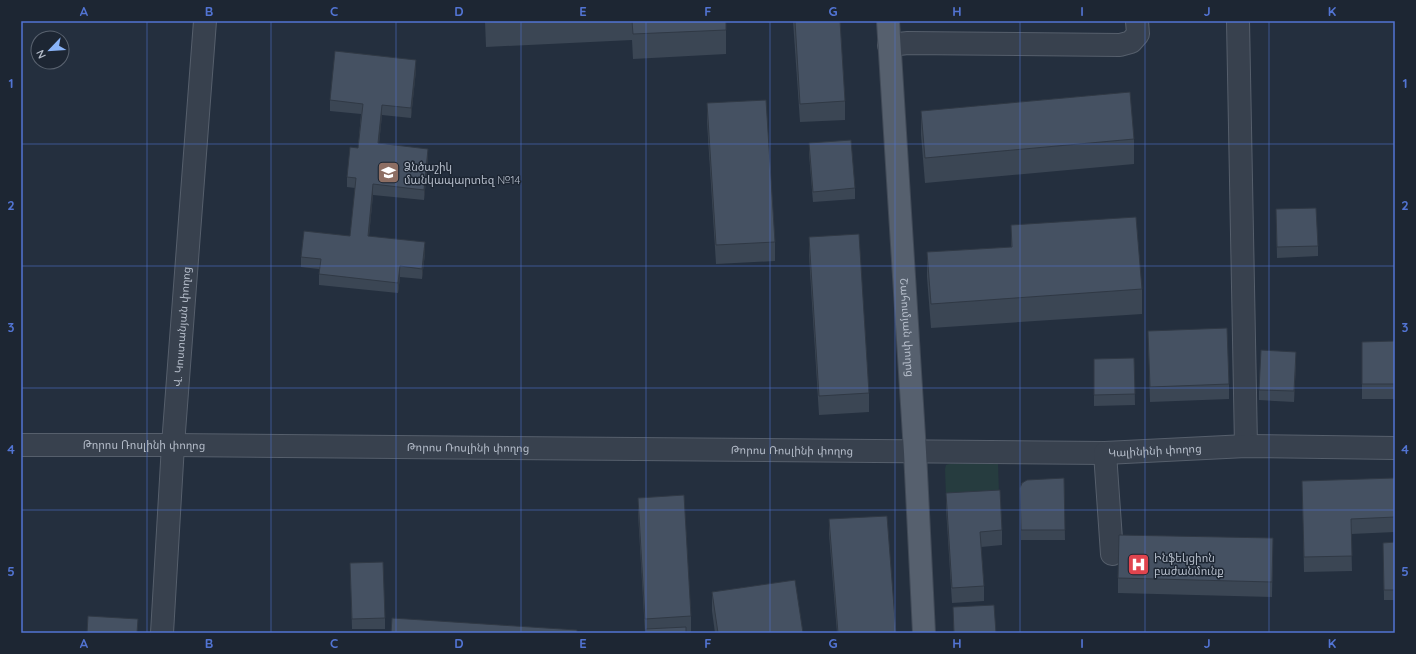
<svg xmlns="http://www.w3.org/2000/svg" width="1416" height="654" viewBox="0 0 1416 654" font-family="Quicksand,'Noto Sans Armenian',sans-serif">
<style>
.green{fill:#263c3f}
.lines{fill:none;stroke-linecap:round;stroke-linejoin:round}
.minor-casing{stroke:#565f6c;stroke-width:24}
.major-casing{stroke:#414a57;stroke-width:24}
.minor{stroke:#38414e;stroke-width:22}
.major{stroke:#56606e;stroke-width:22}
.wall{fill:#3b4654}
.shaded-wall{fill:#303945}
.building{fill:#455162;stroke:#303945}
.grid{fill:none;stroke:#5274d3;stroke-width:1;stroke-opacity:0.55}
.labels{text-anchor:middle;dominant-baseline:central;stroke-width:3;stroke-linejoin:round;paint-order:stroke}
.poi-label{font-size:11px;fill:#b4bcc9;stroke:#1d2633;text-anchor:start}
.street-label{font-size:11px;fill:#b4bcc9;stroke:#1d2633}
.neatline{fill:none;stroke:#5274d3;stroke-width:1.5}
.grid-label{font-size:13px;text-anchor:middle;font-weight:bold;fill:#5274d3}
</style>
<rect width="100%" height="100%" fill="#242f3e"/>
<polygon class="green" points="998,462 999,495 946,497 945,469 946,465 949,464"/>
<g class="lines">
<defs>
<g id="minor">
<polyline points="1238,21 1246,446"/>
<polyline points="889,45 908,43 1120,45 1131,42 1138,34 1137,21"/>
<path id="s1" d="M21,445H173L1105,453L1246,446L1395,448"/>
<polyline points="1105,453 1112,554"/>
<path id="s2" d="M162,633L173,445L205,21"/>
</g>
<g id="major">
<path id="s3" d="M888,21L915,452L924,633"/>
</g>
</defs>
<use href="#minor" class="minor-casing"/>
<use href="#major" class="major-casing"/>
<use href="#minor" class="minor"/>
<use href="#major" class="major"/>
</g>
<g class="wall">
<polygon points="485,21 726,21 726,54 633,59 632,40 486,47"/>
<polygon points="793,21 840,21 845,101 845,120 800,122"/>
<polygon points="416,70 411,118 382,115 379,144 428,160 424,200 373,195 369,236 425,253 422,279 400,277 398,293 319,285 319,269 301,267 301,257 350,236 355,188 347,187 347,177 358,148 361,114 330,111 330,100"/>
<polygon points="707,103 775,242 775,261 716,264 707,122"/>
<polygon points="921,111 1134,139 1134,164 925,183 921,135"/>
<polygon points="809,143 855,188 855,199 813,202 809,154"/>
<polygon points="1276,209 1318,246 1318,256 1277,258"/>
<polygon points="1011,225 1142,289 1142,314 931,328 927,277 927,252 1011,247"/>
<polygon points="809,237 869,393 869,412 819,415 809,256"/>
<polygon points="1148,331 1229,384 1229,399 1150,402"/>
<polygon points="1395,341 1395,399 1362,399 1362,342"/>
<polygon points="1134,358 1135,405 1094,406 1094,359"/>
<polygon points="1296,362 1294,402 1259,400 1259,390"/>
<polygon points="1064,478 1065,540 1021,540 1020,488"/>
<polygon points="1395,478 1395,532 1351,534 1352,571 1304,572 1302,481"/>
<polygon points="946,493 1002,530 1002,545 981,547 984,586 984,601 952,603 946,508"/>
<polygon points="638,498 691,616 691,632 686,632 686,633 645,633 638,513"/>
<polygon points="829,519 896,633 837,633 829,534"/>
<polygon points="1273,538 1272,597 1118,593 1118,578"/>
<polygon points="1395,542 1395,600 1384,600 1383,543"/>
<polygon points="350,563 385,618 385,629 352,629"/>
<polygon points="712,592 803,633 715,633 712,611"/>
<polygon points="953,607 996,633 954,633"/>
</g>
<g class="shaded-wall">
<polygon points="23,21 28,21 23,23"/>
<polygon points="416,60 416,70 411,118 411,108"/>
<polygon points="382,105 382,115 378,154 378,143"/>
<polygon points="428,149 428,160 424,200 424,190"/>
<polygon points="373,184 373,195 368,246 368,236"/>
<polygon points="425,242 425,253 422,279 422,269"/>
<polygon points="400,266 400,277 398,293 398,283"/>
<polygon points="1296,352 1296,362 1294,402 1294,391"/>
</g>
<g class="building">
<polygon points="486,21 509,21 486,22"/>
<polygon points="632,21 726,21 726,30 633,34"/>
<polygon points="795,21 840,21 845,101 800,104"/>
<polygon points="335,51 416,60 411,108 382,105 378,143 428,149 424,190 373,184 368,236 425,242 422,269 400,266 398,283 319,274 321,259 301,257 304,231 350,236 356,178 347,177 350,147 358,148 363,104 330,100"/>
<polygon points="1130,92 1134,139 925,158 921,111"/>
<polygon points="766,100 775,242 716,245 707,103"/>
<polygon points="851,140 855,188 813,192 809,143"/>
<polygon points="1316,208 1318,246 1277,247 1276,209"/>
<polygon points="1136,217 1142,289 931,304 927,252 1012,247 1011,225"/>
<polygon points="859,234 869,393 819,396 809,237"/>
<polygon points="1227,328 1229,384 1150,387 1148,331"/>
<polygon points="1395,341 1395,384 1362,384 1362,342"/>
<polygon points="1261,350 1296,352 1294,391 1259,390"/>
<polygon points="1134,358 1135,394 1094,395 1094,359"/>
<polygon points="1064,478 1065,530 1021,530 1020,488 1022,483 1027,480"/>
<polygon points="1395,478 1395,517 1351,519 1352,556 1304,557 1302,481"/>
<polygon points="1000,490 1002,530 980,532 984,586 952,588 946,493"/>
<polygon points="684,495 691,616 645,619 638,498"/>
<polygon points="887,516 896,633 838,633 829,519"/>
<polygon points="1119,535 1273,538 1272,582 1118,578"/>
<polygon points="1395,542 1395,590 1384,590 1383,543"/>
<polygon points="383,562 385,618 352,619 350,563"/>
<polygon points="795,580 803,633 718,633 712,592"/>
<polygon points="994,605 996,633 954,633 953,607"/>
<polygon points="88,616 138,619 137,633 87,633"/>
<polygon points="392,618 577,630 577,633 391,633"/>
<polygon points="686,627 686,633 646,633 646,629"/>
</g>
<path class="grid" d="M147,21V633M271,21V633M396,21V633M521,21V633M646,21V633M770,21V633M895,21V633M1020,21V633M1145,21V633M1269,21V633M21,144H1395M21,266H1395M21,388H1395M21,510H1395"/>
<defs>
<symbol id="school-square" viewBox="-11 -11 22 22"><rect x="-9" y="-9" width="18" height="18" rx="4" fill="#8d6e63" stroke="#1d2633"/><path d="M0-5L7-2L0 1L-7-2ZM-4 1L0 2.5L4 1V4Q0 6-4 4Z" fill="#fff"/></symbol>
<symbol id="hospital-square" viewBox="-11 -11 22 22"><rect x="-9" y="-9" width="18" height="18" rx="4" fill="#e0444e" stroke="#1d2633"/><path d="M-5-5h3v3.5h4V-5h3V5h-3V1.5h-4V5h-3Z" fill="#fff"/></symbol>
</defs>
<g fill-rule="evenodd">
<use href="#school-square" x="376" y="160" width="25" height="25"/>
<use href="#hospital-square" x="1126" y="552" width="25" height="25"/>
</g>
<g class="labels">
<g class="poi-label">
<text x="404" y="167">Ձնծաշիկ<tspan x="404" dy="13">մանկապարտեզ №14</tspan></text>
<text x="1154" y="558">Ինֆեկցիոն<tspan x="1154" dy="13">բաժանմունք</tspan></text>
</g>
<g class="street-label">
<text stroke="none"><textPath href="#s2" startOffset="307">Վ. Կոստանյան փողոց</textPath></text>
<text stroke="none"><textPath href="#s3" startOffset="307">Շահումյան փողոց</textPath></text>
<text stroke="none"><textPath href="#s1" startOffset="123">Թորոս Ռոսլինի փողոց</textPath></text>
<text stroke="none"><textPath href="#s1" startOffset="447">Թորոս Ռոսլինի փողոց</textPath></text>
<text stroke="none"><textPath href="#s1" startOffset="771">Թորոս Ռոսլինի փողոց</textPath></text>
<text stroke="none"><textPath href="#s1" startOffset="1134">Կալինինի փողոց</textPath></text>
</g>
</g>
<rect width="1416" height="654" fill="none" stroke="#1d2633" stroke-width="44"/>
<g transform="translate(50 50) rotate(245)"><circle r="19" fill="#1d2633" stroke="#59626f"/>
<path d="M0-3L7 15L0 10L-7 15Z" fill="#8ab4f8"/>
<text y="-6" font-size="11" font-weight="bold" text-anchor="middle" fill="#b4bcc9">N</text>
</g>
<rect x="22" y="22" width="1372" height="610" class="neatline"/>
<g class="grid-label">
<text x="84" y="16">A</text>
<text x="209" y="16">B</text>
<text x="334" y="16">C</text>
<text x="459" y="16">D</text>
<text x="583" y="16">E</text>
<text x="708" y="16">F</text>
<text x="833" y="16">G</text>
<text x="957" y="16">H</text>
<text x="1082" y="16">I</text>
<text x="1207" y="16">J</text>
<text x="1332" y="16">K</text>
<text x="11" y="88">1</text>
<text x="1405" y="88">1</text>
<text x="11" y="210">2</text>
<text x="1405" y="210">2</text>
<text x="11" y="332">3</text>
<text x="1405" y="332">3</text>
<text x="11" y="454">4</text>
<text x="1405" y="454">4</text>
<text x="11" y="576">5</text>
<text x="1405" y="576">5</text>
<text x="84" y="648">A</text>
<text x="209" y="648">B</text>
<text x="334" y="648">C</text>
<text x="459" y="648">D</text>
<text x="583" y="648">E</text>
<text x="708" y="648">F</text>
<text x="833" y="648">G</text>
<text x="957" y="648">H</text>
<text x="1082" y="648">I</text>
<text x="1207" y="648">J</text>
<text x="1332" y="648">K</text>
</g>
</svg>
